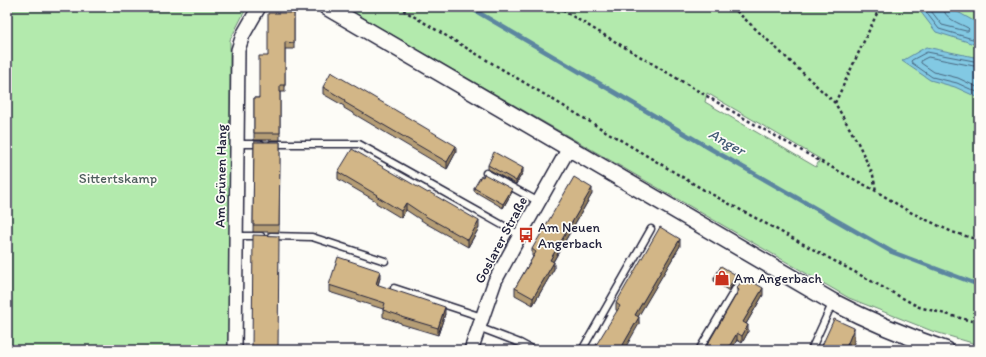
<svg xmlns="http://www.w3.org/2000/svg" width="986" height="357" viewBox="0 0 986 357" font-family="Itim,sans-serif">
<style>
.green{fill:#b3eaad;stroke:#6a8674;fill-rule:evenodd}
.water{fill:#82c9e3;stroke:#5c86a0}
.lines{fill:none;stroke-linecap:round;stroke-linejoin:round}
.shore{stroke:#48657e;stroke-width:1}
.stream{stroke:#5c86a0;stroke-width:4.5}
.service-casing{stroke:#22223b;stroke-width:9}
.minor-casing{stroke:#22223b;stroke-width:16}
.tertiary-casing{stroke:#22223b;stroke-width:19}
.path{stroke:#22223b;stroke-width:2.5;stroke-dasharray:3 3;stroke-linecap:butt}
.service{stroke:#fdfcf7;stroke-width:6}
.minor{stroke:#fdfcf7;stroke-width:13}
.tertiary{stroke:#fdfcf7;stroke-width:16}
.wall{fill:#b59d74;stroke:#22223b}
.shaded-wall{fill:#937f5e;stroke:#22223b}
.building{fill:#d2b687;stroke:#22223b}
.labels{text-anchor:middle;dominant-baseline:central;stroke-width:3.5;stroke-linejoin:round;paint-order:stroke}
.street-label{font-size:14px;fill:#22223b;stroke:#fdfcf7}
.park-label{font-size:14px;fill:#4e5e5d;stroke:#fdfcf7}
.poi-label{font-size:14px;fill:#22223b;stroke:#fdfcf7;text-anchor:start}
.water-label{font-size:15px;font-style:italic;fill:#445c76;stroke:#fdfcf7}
</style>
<rect width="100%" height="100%" fill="#fdfcf7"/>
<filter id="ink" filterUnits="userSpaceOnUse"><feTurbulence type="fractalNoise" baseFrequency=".025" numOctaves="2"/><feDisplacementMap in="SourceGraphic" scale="8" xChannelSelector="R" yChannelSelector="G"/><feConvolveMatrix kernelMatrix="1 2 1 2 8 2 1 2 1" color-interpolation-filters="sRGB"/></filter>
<g filter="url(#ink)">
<g class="green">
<polygon points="7,7 247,7 230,40 231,350 7,350"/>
<path d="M344,7H979V345L932,331L849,298ZM707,93L820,159L816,167L705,102Z"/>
</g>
<g class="water">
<polygon points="917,7 950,7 956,11 979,24 979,46 965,41 936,32"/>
<polygon points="926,47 979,58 979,98 955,87 930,80 902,61"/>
</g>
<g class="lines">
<g class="shore">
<polyline points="922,7 939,29 966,37 979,41"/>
<path d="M928,7L942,25L966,31H968L969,29L968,28C959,23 944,19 943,7"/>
<polyline points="979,62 927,52 912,60 911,61 912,63 932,77 957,83 979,93"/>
<polyline points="979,67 928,57 922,60 921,62 921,63 934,72 958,78 979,88"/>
</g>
<polyline class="stream" points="469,7 711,149 892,252 979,285"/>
<defs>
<g id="service">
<polyline points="238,144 261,144"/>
<polyline points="272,144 359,144 427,182"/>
<polyline points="486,173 539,202"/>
<polyline points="431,185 520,235"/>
<polyline points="237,236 261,236"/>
<polyline points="271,236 312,237 385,261"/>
<polyline points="394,288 482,317"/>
<polyline points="478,327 520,343 533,350"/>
<polyline points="582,350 651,229"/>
<polyline points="699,350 740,281"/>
<polyline points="811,350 833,302"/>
</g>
<g id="minor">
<polyline points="235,350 238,50 243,35 259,7"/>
<polyline points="471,350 495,281 520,235 569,148"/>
<polyline points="913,350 918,340"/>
</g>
<path id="tertiary" d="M327,7L833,302C869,321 908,337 946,350"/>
</defs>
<use href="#service" class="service-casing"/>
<use href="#minor" class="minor-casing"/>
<use href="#tertiary" class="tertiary-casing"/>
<g class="path">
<polyline points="398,7 704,190 919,307 979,323"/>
<polyline points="557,7 747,120 818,160 876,191 908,211 952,232 979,240"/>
<polyline points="732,7 835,103 858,143 873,175 876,191"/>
<polyline points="978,7 979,7"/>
<polyline points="835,103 880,7"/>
</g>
<use href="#service" class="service"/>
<use href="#minor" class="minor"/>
<use href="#tertiary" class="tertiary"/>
</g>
<g class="wall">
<polygon points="294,13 294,49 285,49 285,92 280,92 280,140 254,140 254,98 259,98 268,56"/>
<polygon points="323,87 456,152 447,169 344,108 344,106 323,94"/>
<polygon points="254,142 280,142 279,232 253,232"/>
<polygon points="488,165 523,172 516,184 488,169"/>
<polygon points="338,172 479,228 468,247 427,224 406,210 401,218 376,203 376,201 338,179"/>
<polygon points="474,188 512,192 503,208 474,191"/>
<polygon points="592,194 553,262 554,269 533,305 515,295 515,288 533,257 532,256 532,249"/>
<polygon points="680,246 638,316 639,324 616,310 616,303"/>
<polygon points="380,278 378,285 445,314 438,335 401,324 401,323 383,317 383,309 329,292 329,285"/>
<polygon points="714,278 736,279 729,291 714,281"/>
<polygon points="737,288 763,295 746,324 748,332 742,343 737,340 731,350 706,350 706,347 737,293"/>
</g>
<g class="shaded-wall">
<polygon points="456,146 456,152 447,169 447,162"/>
<polygon points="523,168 523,172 516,184 516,181"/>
<polygon points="592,188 592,194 550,267 550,260"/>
<polygon points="512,189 512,192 503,208 503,204"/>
<polygon points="406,203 406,210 401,218 401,211"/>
<polygon points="479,221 479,228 468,247 468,240"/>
<polygon points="680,239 680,246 635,322 635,315"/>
<polygon points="554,262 554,269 533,305 533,298"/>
<polygon points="380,271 380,278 376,291 376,284"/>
<polygon points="736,275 736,279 729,291 729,287"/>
<polygon points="763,288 763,295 743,329 743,322"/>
<polygon points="445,307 445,314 438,335 438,328"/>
<polygon points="639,317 639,324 624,350 620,350"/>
<polygon points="748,325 748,332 742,343 742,336"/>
<polygon points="854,328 854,343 851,350 845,350"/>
<polygon points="737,333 737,340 731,350 727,350"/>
</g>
<g class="building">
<polygon points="268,13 294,13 294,43 285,42 285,85 280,85 280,133 254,133 254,98 259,98 259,56 268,56"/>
<polygon points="331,72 456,146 447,162 344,102 345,100 323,87"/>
<polygon points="254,142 280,142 280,164 279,225 253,225"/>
<polygon points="352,149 428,193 429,192 479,221 468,240 427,217 406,203 401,211 376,196 377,195 338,172"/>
<polygon points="494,152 523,168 516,181 488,165"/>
<polygon points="484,174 512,189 503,204 474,188 481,176 483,177"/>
<polygon points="574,177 592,188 550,260 554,262 533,298 515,288 536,252 532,249"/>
<polygon points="660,227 680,239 635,315 639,317 620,350 593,350 620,306 616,303"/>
<polygon points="253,235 279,236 278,350 252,350"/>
<polygon points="338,257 380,271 376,284 445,307 438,328 401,317 401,316 383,310 385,303 329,285"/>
<polygon points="721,266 736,275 729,287 714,278"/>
<polygon points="744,277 763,288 743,322 748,325 742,336 737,333 727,350 709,350 710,349 706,347 739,290 737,288"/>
<polygon points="834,319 854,328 845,350 820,350"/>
</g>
</g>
<defs>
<symbol id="bus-bare" viewBox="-9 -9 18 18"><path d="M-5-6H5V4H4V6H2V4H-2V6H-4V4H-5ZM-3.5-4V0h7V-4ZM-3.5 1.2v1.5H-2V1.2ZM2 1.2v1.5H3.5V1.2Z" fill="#c8321e" stroke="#fdfcf7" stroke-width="2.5" paint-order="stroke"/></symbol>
<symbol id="shop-bare" viewBox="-9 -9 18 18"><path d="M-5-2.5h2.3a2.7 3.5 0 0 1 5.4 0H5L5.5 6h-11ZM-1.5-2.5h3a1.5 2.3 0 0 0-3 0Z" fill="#c8321e" stroke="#fdfcf7" stroke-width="2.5" paint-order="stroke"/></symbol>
</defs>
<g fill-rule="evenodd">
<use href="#bus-bare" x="515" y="224" width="22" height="22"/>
<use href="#shop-bare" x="711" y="267" width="22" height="22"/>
</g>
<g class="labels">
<g class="street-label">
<text transform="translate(221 176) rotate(-89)">Am Grünen Hang</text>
<text transform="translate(501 240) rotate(-62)">Goslarer Straße</text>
</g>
<g class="park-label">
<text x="118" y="178">Sittertskamp</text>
</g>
<g class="poi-label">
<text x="538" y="227">Am Neuen<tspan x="538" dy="16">Angerbach</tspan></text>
<text x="734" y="278">Am Angerbach</text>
</g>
<g class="water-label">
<text transform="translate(727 142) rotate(30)">Anger</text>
</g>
</g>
<rect width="986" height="357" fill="none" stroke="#fdfcf7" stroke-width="24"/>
<rect x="12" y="12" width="962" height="333" fill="none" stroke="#22223b" stroke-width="1.5" filter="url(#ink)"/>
</svg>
